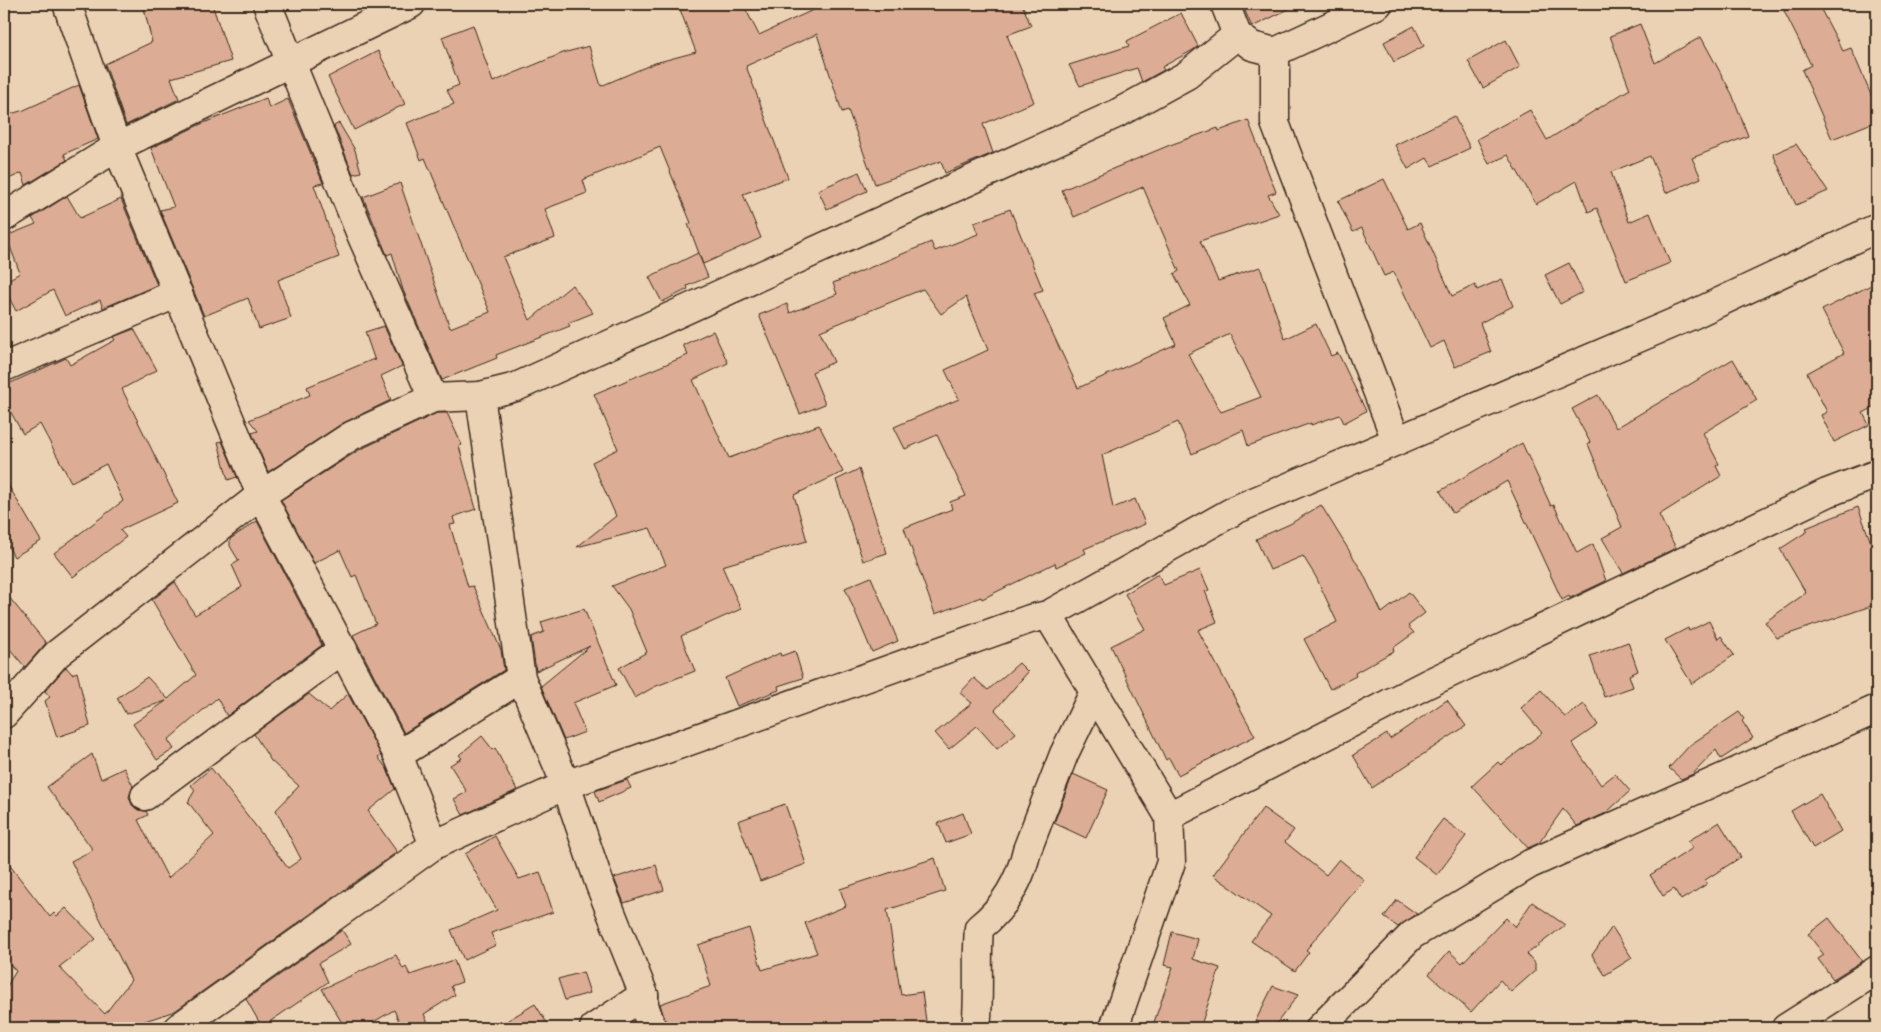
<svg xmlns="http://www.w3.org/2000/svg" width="1881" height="1032" viewBox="0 0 1881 1032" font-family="Dekko,sans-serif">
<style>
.building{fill:#dcad94;stroke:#3b2a1e;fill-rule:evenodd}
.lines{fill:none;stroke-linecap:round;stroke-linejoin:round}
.minor-casing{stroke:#3b2a1e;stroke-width:31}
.minor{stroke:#ecd2b4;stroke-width:28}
</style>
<rect width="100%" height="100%" fill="#ecd2b4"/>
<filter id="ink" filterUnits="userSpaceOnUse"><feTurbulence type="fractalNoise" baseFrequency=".02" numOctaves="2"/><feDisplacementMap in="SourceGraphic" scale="10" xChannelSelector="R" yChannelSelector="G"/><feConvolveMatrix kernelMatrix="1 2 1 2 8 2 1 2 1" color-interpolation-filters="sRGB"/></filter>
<g filter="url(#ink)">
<g class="building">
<polygon points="143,4 212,4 231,61 171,78 179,99 126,125 105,64 152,42"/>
<polygon points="678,4 743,4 759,35 826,4 1022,4 1031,26 1007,35 1034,102 983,124 993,153 945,173 941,161 875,184 848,110 842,112 817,34 746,66 788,178 743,194 761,238 703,264 688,224 691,223 660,147 583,180 587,193 545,209 555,238 503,257 530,320 572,285 593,313 568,323 570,326 496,355 497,358 442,380 403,290 392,253 387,255 363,197 400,183 450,328 490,312 425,158 421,160 407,123 454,104 447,90 459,85 442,37 473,25 493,82 563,53 589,46 601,86 655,63 696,52"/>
<polygon points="1242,4 1299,4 1252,27"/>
<polygon points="1799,4 1818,4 1843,51 1851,48 1877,109 1877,121 1832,139 1802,70 1811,65 1784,11"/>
<polygon points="1181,13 1198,46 1193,50 1162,67 1164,70 1142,82 1137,68 1080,86 1069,65 1129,46 1127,41"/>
<polygon points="1640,24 1655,63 1701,37 1732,94 1748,136 1692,158 1701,178 1666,193 1650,156 1611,172 1629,222 1650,213 1670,263 1626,281 1597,208 1588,212 1577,181 1536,204 1508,155 1489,164 1477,139 1530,110 1547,140 1630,89 1610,36"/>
<polygon points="1414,26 1424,46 1394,62 1384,42"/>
<polygon points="1506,40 1520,67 1483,88 1468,61"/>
<polygon points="378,51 405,104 354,130 328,77"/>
<polygon points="79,85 98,139 64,154 67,160 26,185 22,173 4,181 4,116 24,110"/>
<polygon points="266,98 269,108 288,99 323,183 314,185 339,257 278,280 291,318 259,329 248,298 204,316 160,210 174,207 151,148 201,124"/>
<polygon points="1454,116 1470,148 1432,166 1427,158 1408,169 1395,145"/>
<path d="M1248,120L1276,192L1268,195L1279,214L1200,241L1218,281L1260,267L1285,339L1316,324L1331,356L1338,353L1366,411L1344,423L1340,415L1311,425V423L1248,446L1243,430L1192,454L1178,422L1102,455L1113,508L1135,499L1145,524L1084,549L1086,553L1056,567L1055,563L982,599L981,597L935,614L904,528L952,509L950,502L966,496L937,435L905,449L894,427L959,399L945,370L988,350L966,297L941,314L923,289L820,331L834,362L812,372L825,404L800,414L759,315L787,304L790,313L837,294L833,283L931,242L935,251L978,234L974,223L1010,209L1043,290L1034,293L1078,388L1176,344L1164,318L1190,305L1174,274L1179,271L1143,187L1074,217L1062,190L1170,145L1218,128L1219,131ZM1230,334L1261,397L1221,412L1188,354Z"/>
<polygon points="339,123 355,150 361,172 353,174 334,126"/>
<polygon points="1796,144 1828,191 1796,205 1773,154"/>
<polygon points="859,172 867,191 827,209 818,190"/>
<polygon points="1384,179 1408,229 1420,223 1452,296 1475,285 1477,290 1502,279 1513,306 1480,323 1491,352 1455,367 1444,341 1430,348 1394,272 1384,276 1362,228 1353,232 1338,201"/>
<polygon points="67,196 80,218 121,199 157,285 103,308 100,300 65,316 53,290 16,311 4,288 4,282 20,273 6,236 36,224 32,218"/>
<polygon points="698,253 708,277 687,286 688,289 662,302 649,277"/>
<polygon points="1569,263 1583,292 1560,304 1545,275"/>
<polygon points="1877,282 1877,406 1863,413 1869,425 1834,442 1821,415 1827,412 1807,373 1844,353 1822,310"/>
<polygon points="384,326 402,366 381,376 391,400 343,423 268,472 252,433 258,431 249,420 310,395 307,387 374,359 375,361 365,332"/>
<polygon points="134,329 157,370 122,389 178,503 120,530 126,537 73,577 54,553 123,501 106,464 71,482 40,424 23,434 4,400 4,386 66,358 70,365 115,340 113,337"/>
<polygon points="713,331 728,363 693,380 729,458 819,425 843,472 794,495 807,541 722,566 741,609 681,636 695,671 654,687 635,698 619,668 647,652 629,609 612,586 666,565 650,528 577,547 616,516 592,462 618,449 594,394 688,355 683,345"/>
<polygon points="1733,359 1757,400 1703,433 1719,464 1716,466 1721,476 1659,515 1676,548 1623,573 1602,538 1622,527 1588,444 1590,442 1572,409 1598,395 1616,428"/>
<polygon points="437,413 447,413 462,445 459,446 476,509 453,517 455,524 450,525 468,587 473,586 501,650 504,670 404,733 353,635 376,624 356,575 352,577 340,550 314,563 281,500 359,450"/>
<polygon points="222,441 237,477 228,480 218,442"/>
<polygon points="1522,443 1551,506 1554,505 1577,553 1593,544 1606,581 1570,598 1569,596 1562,600 1507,481 1453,513 1440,491"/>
<polygon points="859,469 887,553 863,561 836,480"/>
<polygon points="4,478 41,541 14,557 4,539"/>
<polygon points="1321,505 1363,573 1382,613 1409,592 1425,613 1408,626 1414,633 1393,648 1394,651 1355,673 1356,676 1330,689 1304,639 1337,622 1316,577 1303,556 1270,570 1256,539 1290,524"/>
<polygon points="1858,507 1877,559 1877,604 1777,638 1765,622 1806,593 1780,549 1808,531 1806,528"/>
<polygon points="257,521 322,645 227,716 217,698 168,740 174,749 157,760 133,724 166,701 126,714 117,698 147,677 168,699 196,675 152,600 175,582 195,615 242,587 232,565 239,561 230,546 230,539"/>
<polygon points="1200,570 1209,590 1205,591 1217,622 1198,630 1255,736 1178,775 1169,758 1166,760 1111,646 1145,629 1125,594 1158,574 1164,585"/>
<polygon points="871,577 898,641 872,652 845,588"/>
<polygon points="4,591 46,643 25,667 4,642"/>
<polygon points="584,609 616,685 573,703 585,732 564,740 541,686 590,646 536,671 531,637 544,632 541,622"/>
<polygon points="1709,621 1718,639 1721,636 1734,655 1692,684 1665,640 1688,628 1689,631"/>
<polygon points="1628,642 1638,671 1629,675 1633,687 1604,697 1590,656"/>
<polygon points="795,651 803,678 778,686 779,690 737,706 725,678 780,653 781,656"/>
<polygon points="1019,663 1028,672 995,710 1016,733 997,749 977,726 949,749 935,733 972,703 960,693 974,678 988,690"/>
<polygon points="66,667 72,674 77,672 90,726 57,737 45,701 50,697 45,691"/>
<polygon points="1541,690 1565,717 1584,704 1598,725 1572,743 1601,785 1615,774 1630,791 1606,813 1577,826 1563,809 1539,843 1528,848 1472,786 1498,762 1501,765 1542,733 1521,708"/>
<polygon points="309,694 329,711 348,694 381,755 378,757 387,769 395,789 368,811 397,852 175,1011 124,1028 14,1028 4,1018 4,991 16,971 4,958 4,858 50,917 54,913 57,916 66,908 96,939 59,967 105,1014 131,980 71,861 93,850 47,787 92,754 101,779 124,768 133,786 129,797 132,805 138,810 146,811 148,815 138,820 168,878 214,835 188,802 195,790 191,785 211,768 288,868 301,859 276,810 299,786 271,761 254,734"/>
<polygon points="1447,700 1466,726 1372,788 1353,755 1387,734 1390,739"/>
<polygon points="1739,712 1744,719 1742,721 1753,738 1721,759 1716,750 1693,774 1681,779 1669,768 1690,745"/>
<polygon points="482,736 493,750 495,748 517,790 463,815 454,799 467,792 450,765 462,758 459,755"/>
<polygon points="1073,774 1108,790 1086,838 1054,823"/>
<polygon points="627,780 631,788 599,802 595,791"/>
<polygon points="1820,794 1841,831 1813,848 1791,811"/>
<polygon points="785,804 806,864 760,881 738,821"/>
<polygon points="1263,808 1294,830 1285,842 1326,875 1339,859 1364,880 1306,950 1309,952 1295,971 1251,941 1271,916 1213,875"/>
<polygon points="963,813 971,834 946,843 938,823"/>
<polygon points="1443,819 1466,836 1437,875 1414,857"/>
<polygon points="1719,822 1741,857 1705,880 1707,884 1681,900 1674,889 1663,896 1650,875 1693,848 1688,841"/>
<polygon points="495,836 519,879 540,872 553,912 491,933 496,945 464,960 451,930 497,910 465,854"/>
<polygon points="935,858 945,891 887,910 901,995 922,992 927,1028 667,1028 660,1004 711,986 698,945 749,928 762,970 817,953 805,923 846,906 840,889"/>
<polygon points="656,865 664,890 624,903 614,878"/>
<polygon points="1397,900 1417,914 1398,927 1384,917"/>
<polygon points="1532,902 1565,925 1527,954 1535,963 1535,971 1511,992 1500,980 1471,1012 1429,974 1449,951 1462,963 1506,918 1515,927"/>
<polygon points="1829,918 1862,961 1833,979 1818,959 1824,955 1808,934"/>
<polygon points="1612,927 1632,958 1605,975 1592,955"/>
<polygon points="342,930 351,944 319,963 328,982 262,1027 246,999"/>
<polygon points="1172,932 1198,939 1193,959 1220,968 1200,1028 1152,1028 1173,967 1164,965"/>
<polygon points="396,955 403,969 406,967 410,975 454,960 462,982 451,986 455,995 424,1014 430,1028 402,1028 394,1010 363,1028 345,1028 322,989"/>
<polygon points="583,972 590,993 565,1000 558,979"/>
<polygon points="1273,986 1298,995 1273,1028 1252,1028"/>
<polygon points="535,1004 550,1028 495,1028"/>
</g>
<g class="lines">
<defs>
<g id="minor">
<polyline points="67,4 117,147 261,495 398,755 434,845"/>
<polyline points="267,4 360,232 433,398"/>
<polyline points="1237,35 1252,46 1275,52 1275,123 1396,440"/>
<polyline points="1275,52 1378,4"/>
<polyline points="4,217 117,147 411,4"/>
<polyline points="4,367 178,293"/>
<polyline points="480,396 521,678 566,785 600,885 644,995 644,1005 652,1028"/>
<polyline points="1048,615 1169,816 1171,862 1114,1028"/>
<polyline points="4,714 57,654 261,495 351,436 433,398 480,396 516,387 1116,114 1187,75 1237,35 1225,4"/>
<polyline points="398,755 521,678"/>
<polyline points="145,796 343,649"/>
<polyline points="1169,816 1427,684 1827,493 1877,474"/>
<polyline points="178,1028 434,845 566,785 1030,619 1048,615 1237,509 1692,315 1877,228"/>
<polyline points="594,1028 644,995"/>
<path d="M976,1028C980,995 976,961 979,928C1004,908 1020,881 1027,850L1064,754L1094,692"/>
<polyline points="1320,1028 1412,935 1530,864 1877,709"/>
<polyline points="1786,1028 1877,970"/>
</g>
</defs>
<use href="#minor" class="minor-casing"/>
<use href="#minor" class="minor"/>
</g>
</g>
<rect width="1881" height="1032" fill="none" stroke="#ecd2b4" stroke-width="20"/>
<rect x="10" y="10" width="1861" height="1012" fill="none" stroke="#3b2a1e" stroke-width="2" filter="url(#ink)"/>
</svg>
